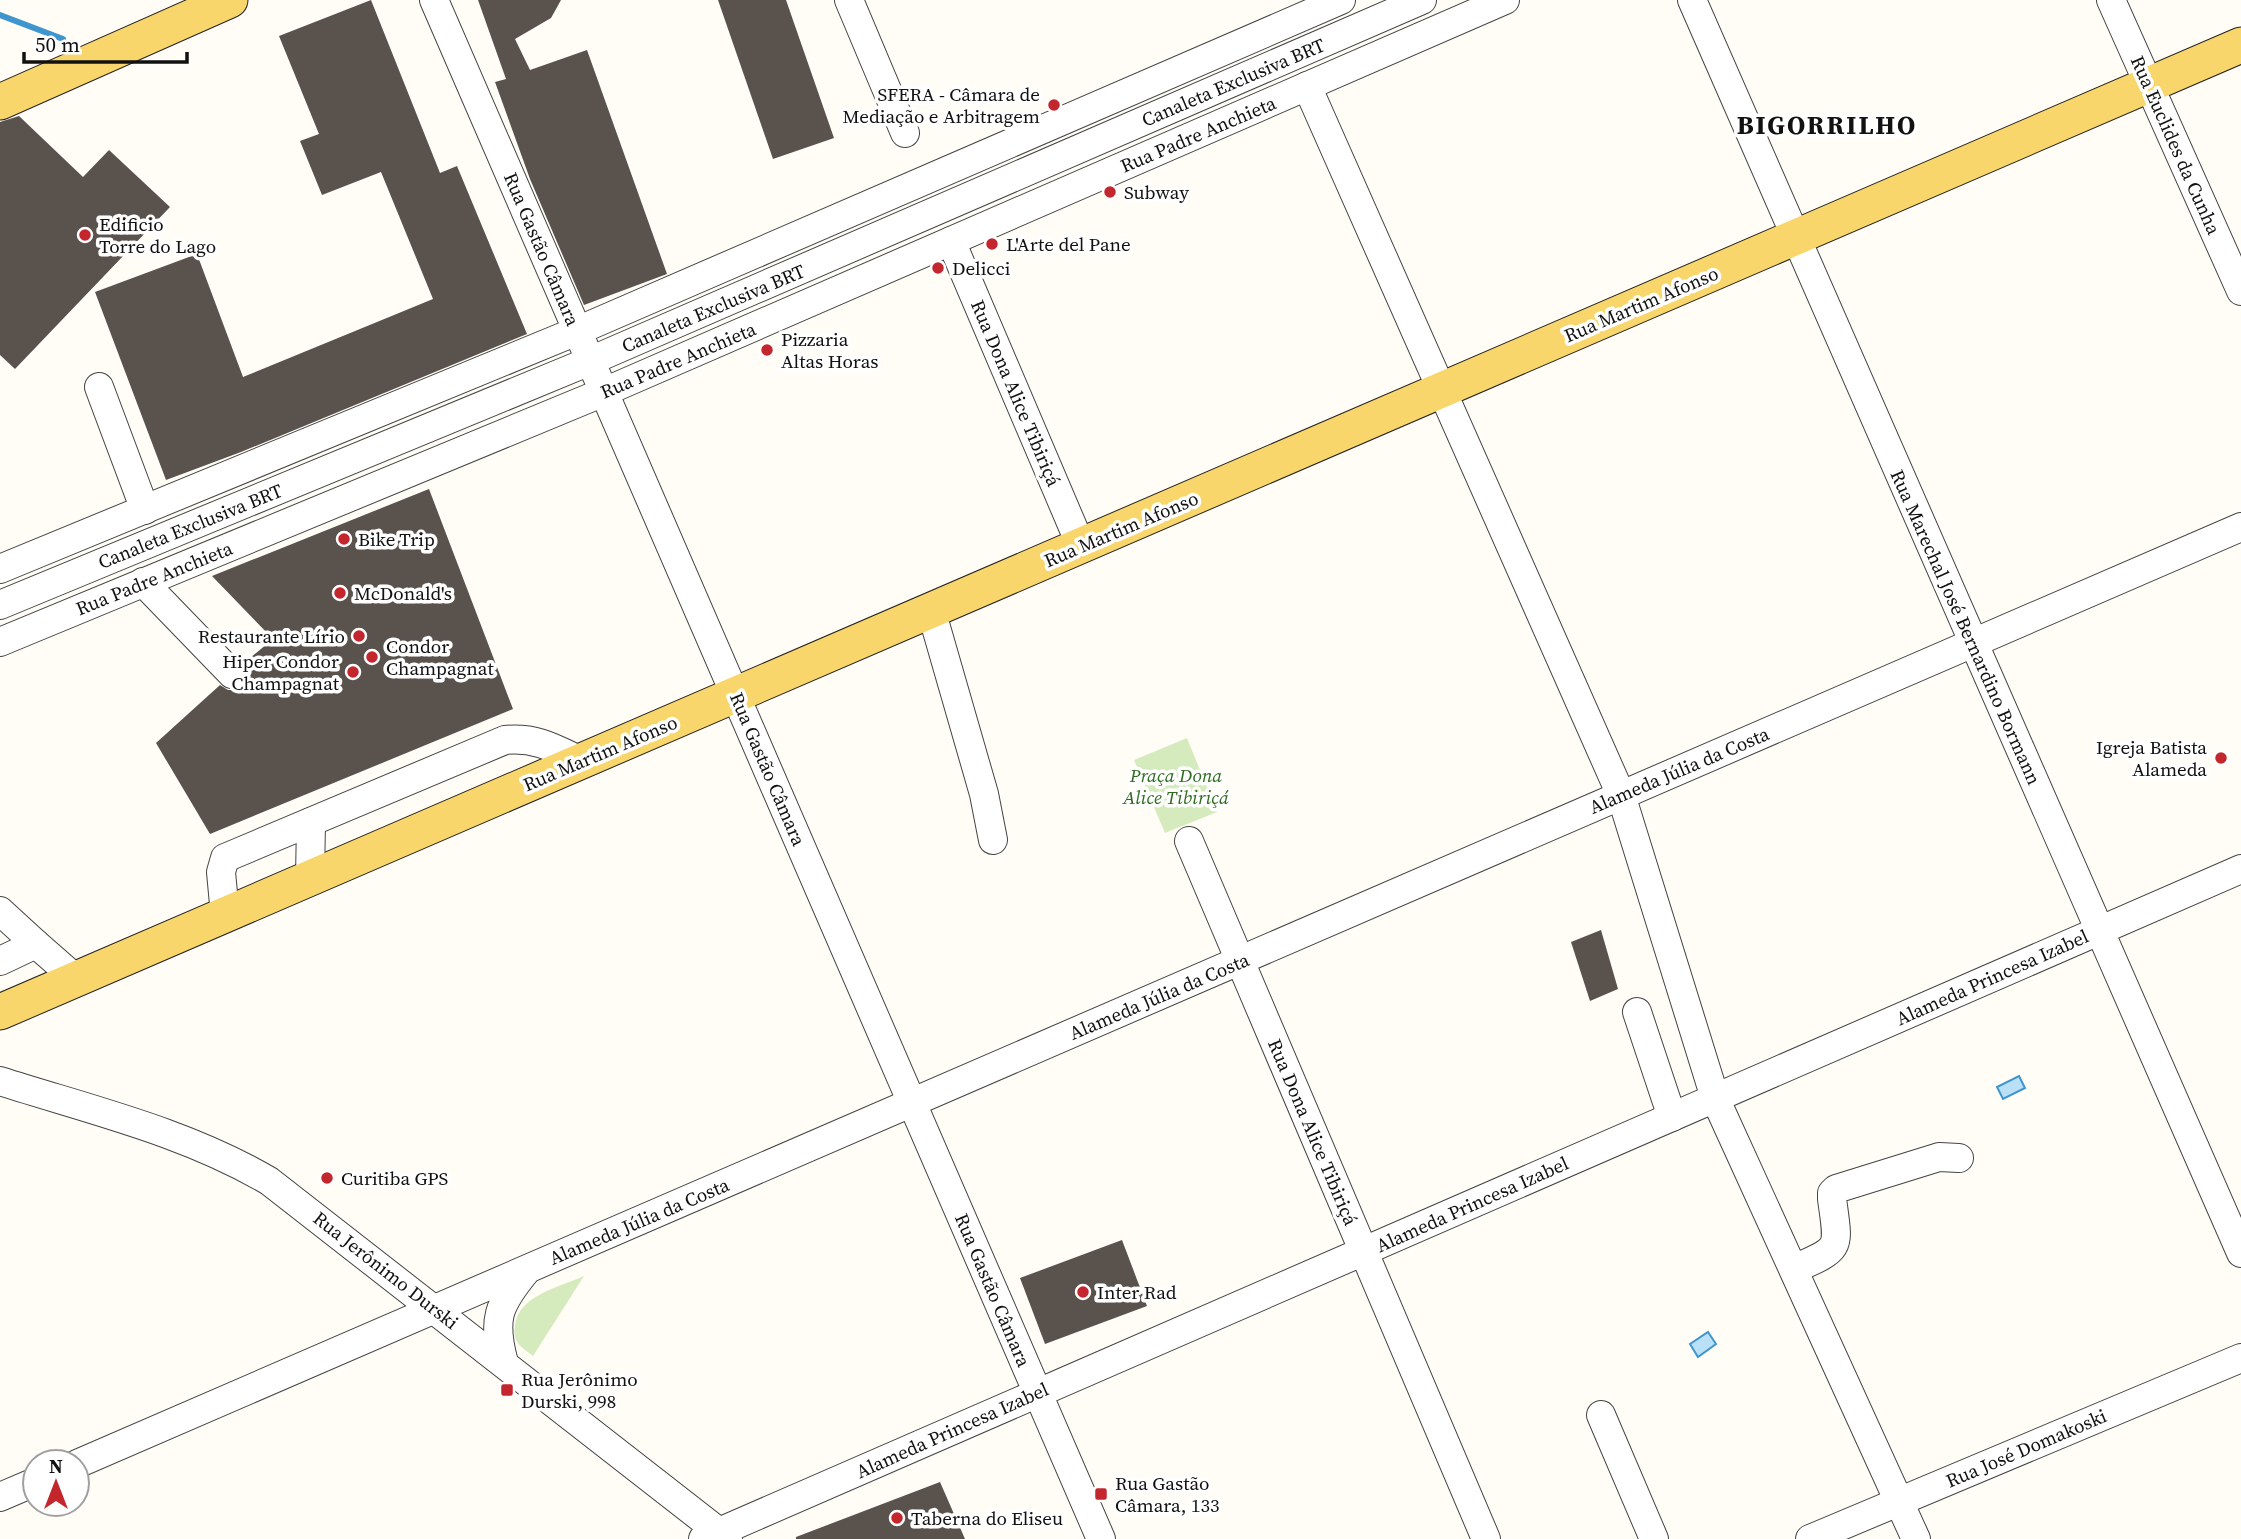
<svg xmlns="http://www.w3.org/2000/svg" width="2241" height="1539" viewBox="0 0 2241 1539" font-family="'Source Serif 4',serif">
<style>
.green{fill:#d5ebbd}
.water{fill:#b9e0f7;stroke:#3f96cf;stroke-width:2}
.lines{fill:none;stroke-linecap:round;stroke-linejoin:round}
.stream{stroke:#3f96cf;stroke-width:6}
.building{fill:#5a524d}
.minor-casing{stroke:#444;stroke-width:30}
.major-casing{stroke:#222;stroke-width:37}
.minor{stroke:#fff;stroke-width:28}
.major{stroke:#f9d66b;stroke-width:35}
.poi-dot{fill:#c4262e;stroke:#fff;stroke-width:2.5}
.labels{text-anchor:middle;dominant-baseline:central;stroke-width:7;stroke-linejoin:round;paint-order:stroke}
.street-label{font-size:19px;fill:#111;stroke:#fff}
.poi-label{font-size:19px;fill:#111;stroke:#fff;text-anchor:start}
.park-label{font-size:19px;font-style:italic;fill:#2f6b1f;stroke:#fff}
.district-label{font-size:26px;font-weight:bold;letter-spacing:2px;fill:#111;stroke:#fff}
</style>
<rect width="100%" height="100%" fill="#fffdf5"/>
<g class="green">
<polygon points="1187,738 1217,812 1165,833 1134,760"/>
<path d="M584,1276L533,1356C521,1347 512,1342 515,1325C519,1295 560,1287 584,1276Z"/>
</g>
<g class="water">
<polygon points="2019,1076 2025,1088 2003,1099 1997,1087"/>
<polygon points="1708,1332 1716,1344 1698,1357 1690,1344"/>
</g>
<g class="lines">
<polyline class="stream" points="0,15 63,39"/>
</g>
<g class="building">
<polygon points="371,0 440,173 457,166 527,334 241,452 166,480 95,292 197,254 243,377 433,299 381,172 322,195 300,141 319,134 279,36"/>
<polygon points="478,0 561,0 551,18 515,39 530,70 587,50 667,274 584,305 530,179 495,82 506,79"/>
<polygon points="718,0 786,0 834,138 773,159"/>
<polygon points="19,116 83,177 109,150 170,207 15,369 0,355 0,122"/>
<polygon points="429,489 513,709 210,834 156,743 220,685 228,690 235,690 243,686 248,678 248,671 244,663 273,639 212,576"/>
<polygon points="1601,930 1618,989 1590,1001 1571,942"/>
<polygon points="1122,1240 1147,1306 1045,1344 1020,1278"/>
<polygon points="940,1482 965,1539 796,1539 796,1537"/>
</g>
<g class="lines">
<defs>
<g id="minor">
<polyline points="434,0 1101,1539"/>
<polyline points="849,0 905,133"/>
<polyline points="1692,0 2241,1253"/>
<polyline points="2111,0 2241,291"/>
<polyline points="1307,86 1621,795 1715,1098 1916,1539"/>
<polyline points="951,241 1081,546"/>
<polyline points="99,387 145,510"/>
<polyline points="0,569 577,331 1341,0"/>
<polyline points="143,582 232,674"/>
<polyline points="0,605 590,361 1422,0"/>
<polyline points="931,610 984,794 993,840"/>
<polyline points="0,642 604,392 1505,0"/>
<polyline points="1189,841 1486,1539"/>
<polyline points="310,878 311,822"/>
<polyline points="0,911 36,944"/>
<path d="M225,915L221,872L225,858L505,740C536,737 554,748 581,761"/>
<polyline points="0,961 36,944 76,979"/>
<polyline points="1637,1012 1672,1117"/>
<path d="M0,1081C91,1110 186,1132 269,1181L728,1539"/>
<path d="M1794,1269C1842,1248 1839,1250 1832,1199V1193L1836,1189L1939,1157L1959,1158"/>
<path d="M504,1363C492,1319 498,1305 526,1271"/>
<polyline points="1601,1415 1654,1539"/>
<polyline points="77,1464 2241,527"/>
<polyline points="0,1497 35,1482"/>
<polyline points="703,1539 2241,869"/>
<polyline points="1810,1539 2241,1358"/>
</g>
<g id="major">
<polyline points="0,102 230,0"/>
<polyline points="0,1012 2241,45"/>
</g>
</defs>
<use href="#minor" class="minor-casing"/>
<use href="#major" class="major-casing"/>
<use href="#minor" class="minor"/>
<use href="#major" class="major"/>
</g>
<g class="poi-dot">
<circle cx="1054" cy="105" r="7"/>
<circle cx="1110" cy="192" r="7"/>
<circle cx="85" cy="235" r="7"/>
<circle cx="992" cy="244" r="7"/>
<circle cx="938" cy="268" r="7"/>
<circle cx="767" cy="350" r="7"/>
<circle cx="344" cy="539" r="7"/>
<circle cx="340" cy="593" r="7"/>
<circle cx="359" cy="636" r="7"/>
<circle cx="372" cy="657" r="7"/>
<circle cx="353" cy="672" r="7"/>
<circle cx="2221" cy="758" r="7"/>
<circle cx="327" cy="1178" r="7"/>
<circle cx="1083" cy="1292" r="7"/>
<rect x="500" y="1383" width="14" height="14" rx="3.5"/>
<rect x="1094" y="1487" width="14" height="14" rx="3.5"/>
<circle cx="897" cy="1518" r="7"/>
</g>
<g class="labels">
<g class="street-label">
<text transform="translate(1233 82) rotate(-23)">Canaleta Exclusiva BRT</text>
<text transform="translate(1198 134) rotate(-23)">Rua Padre Anchieta</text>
<text transform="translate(2176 145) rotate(66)">Rua Euclides da Cunha</text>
<text transform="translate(542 249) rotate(67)">Rua Gastão Câmara</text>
<text transform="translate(1641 304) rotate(-23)">Rua Martim Afonso</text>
<text transform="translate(713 308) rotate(-23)">Canaleta Exclusiva BRT</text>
<text transform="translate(678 360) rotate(-23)">Rua Padre Anchieta</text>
<text transform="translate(1016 393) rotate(67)">Rua Dona Alice Tibiriçá</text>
<text transform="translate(190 526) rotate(-22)">Canaleta Exclusiva BRT</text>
<text transform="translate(1121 529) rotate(-23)">Rua Martim Afonso</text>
<text transform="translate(154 578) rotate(-22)">Rua Padre Anchieta</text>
<text transform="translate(1966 627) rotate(66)">Rua Marechal José Bernardino Bormann</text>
<text transform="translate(600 753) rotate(-23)">Rua Martim Afonso</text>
<text transform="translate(768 769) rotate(67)">Rua Gastão Câmara</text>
<text transform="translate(1679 770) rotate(-23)">Alameda Júlia da Costa</text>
<text transform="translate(1992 977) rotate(-24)">Alameda Princesa Izabel</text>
<text transform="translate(1159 996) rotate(-23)">Alameda Júlia da Costa</text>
<text transform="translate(1313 1132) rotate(67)">Rua Dona Alice Tibiriçá</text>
<text transform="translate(1472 1204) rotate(-24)">Alameda Princesa Izabel</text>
<text transform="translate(639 1221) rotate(-23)">Alameda Júlia da Costa</text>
<text transform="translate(386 1270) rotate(38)">Rua Jerônimo Durski</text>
<text transform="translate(993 1290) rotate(67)">Rua Gastão Câmara</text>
<text transform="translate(952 1430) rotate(-24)">Alameda Princesa Izabel</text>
<text transform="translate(2026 1448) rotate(-23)">Rua José Domakoski</text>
</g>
<g class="poi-label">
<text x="1040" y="94" text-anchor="end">SFERA - Câmara de<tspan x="1040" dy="22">Mediação e Arbitragem</tspan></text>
<text x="1124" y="192">Subway</text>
<text x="99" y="224">Edificio<tspan x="99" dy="22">Torre do Lago</tspan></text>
<text x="1006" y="244">L'Arte del Pane</text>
<text x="952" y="268">Delicci</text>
<text x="781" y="339">Pizzaria<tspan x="781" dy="22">Altas Horas</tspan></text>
<text x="358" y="539">Bike Trip</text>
<text x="354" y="593">McDonald's</text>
<text x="345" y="636" text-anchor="end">Restaurante Lírio</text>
<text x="386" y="646">Condor<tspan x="386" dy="22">Champagnat</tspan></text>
<text x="339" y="661" text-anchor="end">Hiper Condor<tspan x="339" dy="22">Champagnat</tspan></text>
<text x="2207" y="747" text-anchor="end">Igreja Batista<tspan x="2207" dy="22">Alameda</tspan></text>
<text x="341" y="1178">Curitiba GPS</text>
<text x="1097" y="1292">Inter Rad</text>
<text x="521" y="1379">Rua Jerônimo<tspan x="521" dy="22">Durski, 998</tspan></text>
<text x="1115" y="1483">Rua Gastão<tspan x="1115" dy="22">Câmara, 133</tspan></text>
<text x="911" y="1518">Taberna do Eliseu</text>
</g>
<g class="park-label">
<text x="1176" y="775">Praça Dona<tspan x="1176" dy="22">Alice Tibiriçá</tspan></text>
</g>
<g class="district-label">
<text x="1827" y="125">BIGORRILHO</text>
</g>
</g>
<g transform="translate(56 1483)"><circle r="33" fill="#ffffff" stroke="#a0a0a0" stroke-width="2"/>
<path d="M0-5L12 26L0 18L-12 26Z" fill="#c4262e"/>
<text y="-10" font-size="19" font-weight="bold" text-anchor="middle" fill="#111111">N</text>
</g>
<path d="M24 52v10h163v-10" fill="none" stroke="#111111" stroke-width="3.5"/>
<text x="35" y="52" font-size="21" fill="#111111" stroke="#ffffff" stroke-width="5" paint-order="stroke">50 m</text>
</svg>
